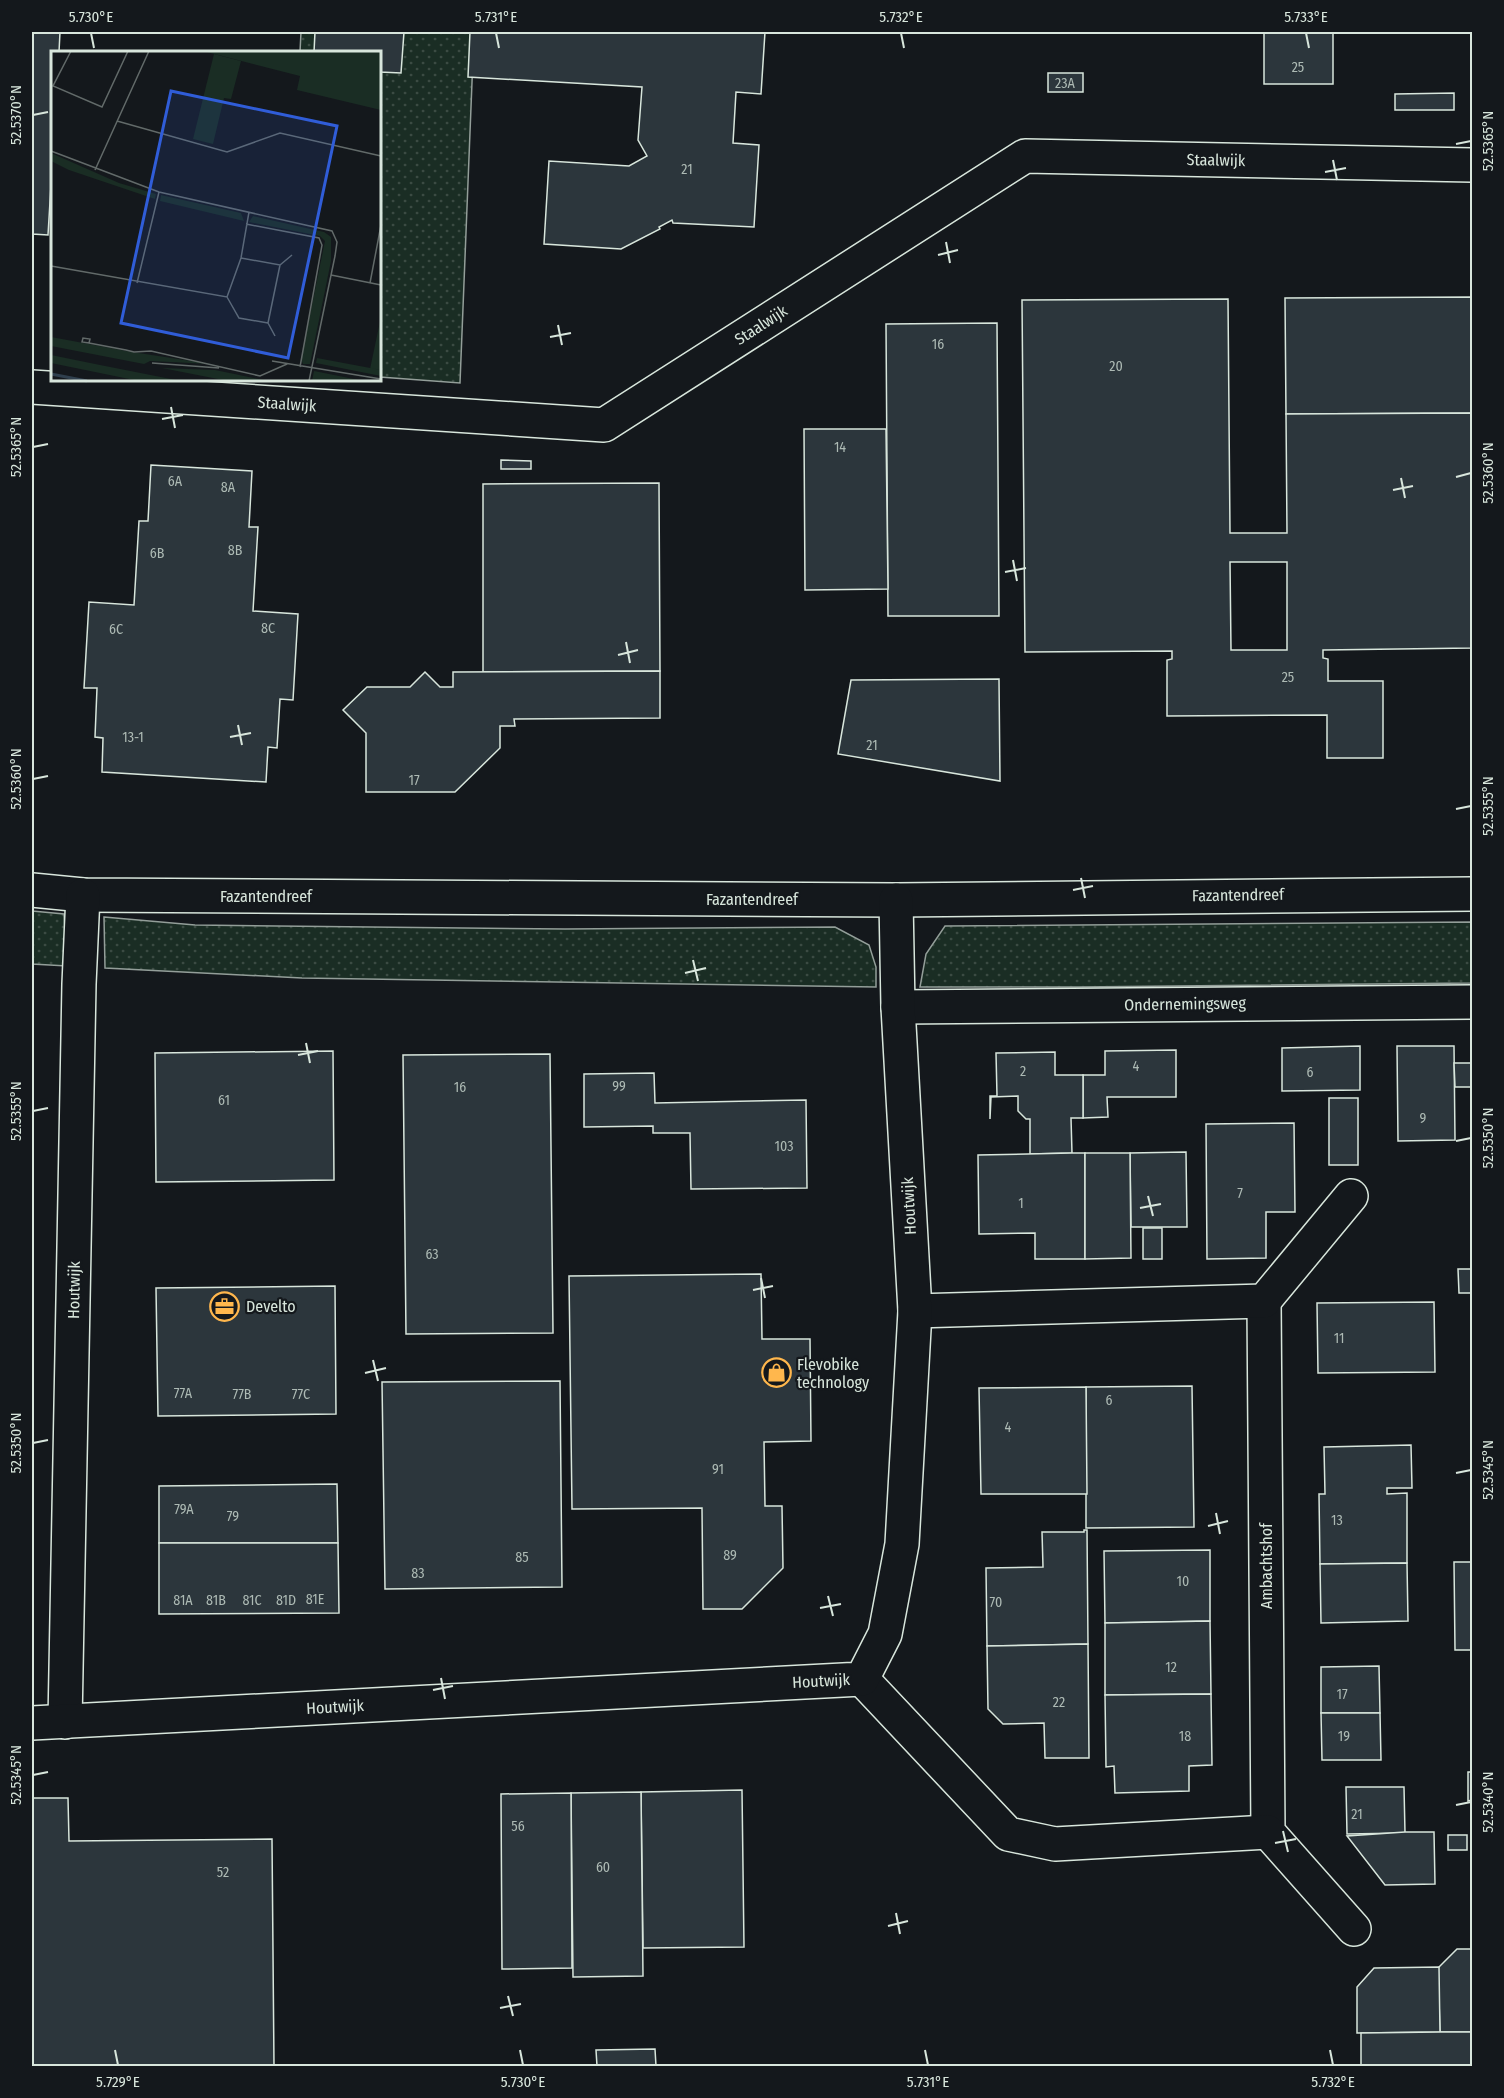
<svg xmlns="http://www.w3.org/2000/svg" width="1504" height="2098" viewBox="0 0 1504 2098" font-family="'Fira Sans Condensed',sans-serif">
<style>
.grass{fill:url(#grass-dots);stroke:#939e99;stroke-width:1.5}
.building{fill:#2c363c;stroke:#d8e6dc;stroke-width:1.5;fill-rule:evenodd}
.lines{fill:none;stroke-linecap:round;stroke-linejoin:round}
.minor-casing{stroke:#d8e6dc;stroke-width:36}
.minor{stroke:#14181c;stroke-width:33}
.ticks{fill:none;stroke:#d8e6dc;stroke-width:2}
.labels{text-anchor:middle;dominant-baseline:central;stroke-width:4.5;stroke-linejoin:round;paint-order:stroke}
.number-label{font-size:14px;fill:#adbab4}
.street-label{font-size:16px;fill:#d8e6dc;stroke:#14181c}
.poi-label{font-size:16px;fill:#d8e6dc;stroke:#14181c;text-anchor:start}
.inset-river{fill:none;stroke:#2f3f4d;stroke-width:3}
.inset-road{fill:none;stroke:#626a69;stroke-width:1.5}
.view{fill:#305dd8;fill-opacity:0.15;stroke:#305dd8;stroke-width:3}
.inset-edge{fill:none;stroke:#d8e6dc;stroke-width:3}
.neatline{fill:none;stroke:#d8e6dc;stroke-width:2}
.ticks-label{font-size:15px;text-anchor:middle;fill:#d8e6dc}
</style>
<defs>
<pattern id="grass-dots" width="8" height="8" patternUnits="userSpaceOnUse" patternTransform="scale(1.5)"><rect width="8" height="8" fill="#1a2d24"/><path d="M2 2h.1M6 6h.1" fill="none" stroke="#3b4b43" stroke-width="1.8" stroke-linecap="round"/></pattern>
</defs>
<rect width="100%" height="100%" fill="#14181c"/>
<g class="grass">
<polygon points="301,32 474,32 460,383 380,377 380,52 300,52"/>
<polygon points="32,911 64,914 67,966 32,964"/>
<polygon points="104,917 195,925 565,929 835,927 869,945 876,967 876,987 302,978 105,968"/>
<polygon points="1472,922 1472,983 1078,987 920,987 926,954 945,926"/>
</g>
<g class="building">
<polygon points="32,32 60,32 59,52 52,52 52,185 51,185 48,235 32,234"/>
<polygon points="315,32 404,32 401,73 380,72 380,52 314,52"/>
<polygon points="470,32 765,32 761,94 736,92 733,143 759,145 754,227 673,223 672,220 659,227 660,229 621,249 544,244 549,161 629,166 647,156 638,140 642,87 468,77"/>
<rect x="1264" y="32" width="69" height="52"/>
<rect x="1048" y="73" width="35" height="19"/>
<polygon points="1454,93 1454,110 1395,110 1395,94"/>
<polygon points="1472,297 1472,413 1286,414 1285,298"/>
<path d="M1228,299L1230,533H1287L1286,414L1472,413V648L1323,650V658L1328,659V681H1383V758H1327V715L1167,716V660L1172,659V651L1025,652L1022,300ZM1230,562H1287V650H1231Z"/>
<polygon points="997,323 999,616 888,616 886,324"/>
<polygon points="804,429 886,429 888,589 805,590"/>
<polygon points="501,460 531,461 531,469 501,469"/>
<polygon points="151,465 252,471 249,527 258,527 253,611 298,614 293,700 280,699 277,748 268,747 266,782 102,772 103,738 95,737 97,688 84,688 89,602 134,605 139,521 148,521"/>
<polygon points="659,483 660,671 483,672 483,484"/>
<polygon points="660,671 660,718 514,719 515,726 500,726 500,748 455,792 366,792 366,733 343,710 367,687 410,687 425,672 440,687 453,687 453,672"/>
<polygon points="999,679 1000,781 838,754 851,680"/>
<polygon points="1360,1046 1360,1090 1282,1091 1282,1048"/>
<polygon points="1397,1046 1454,1046 1455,1140 1398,1141"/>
<polygon points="1176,1050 1176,1097 1107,1097 1108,1117 1083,1118 1083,1075 1105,1075 1105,1051"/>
<polygon points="333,1051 334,1180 156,1182 155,1053"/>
<polygon points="1055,1052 1055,1075 1083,1075 1083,1118 1071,1118 1072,1153 1030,1154 1030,1119 1026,1119 1018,1111 1018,1096 991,1097 990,1119 990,1096 997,1096 996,1053"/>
<polygon points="550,1054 553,1333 406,1334 403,1055"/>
<polygon points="1454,1063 1472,1063 1472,1087 1455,1087"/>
<polygon points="654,1073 655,1103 806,1100 807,1188 691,1189 690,1133 653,1133 653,1126 584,1127 584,1074"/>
<rect x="1329" y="1098" width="29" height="67"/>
<polygon points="1294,1123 1295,1212 1266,1212 1266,1258 1207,1259 1206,1124"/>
<polygon points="1186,1152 1187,1227 1131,1227 1130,1153"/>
<polygon points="1072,1153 1085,1153 1085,1259 1035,1259 1035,1233 979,1234 978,1155"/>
<polygon points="1085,1153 1130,1153 1131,1258 1085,1259"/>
<rect x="1143" y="1228" width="19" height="31"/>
<polygon points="1458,1269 1472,1269 1472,1293 1459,1293"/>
<polygon points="761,1274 762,1339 810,1339 811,1441 764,1442 765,1506 782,1506 783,1568 742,1609 703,1609 702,1508 572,1509 569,1276"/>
<polygon points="335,1286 336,1414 158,1416 156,1288"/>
<polygon points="1434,1302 1435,1372 1318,1373 1317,1303"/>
<polygon points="560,1381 562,1587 385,1589 382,1382"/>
<polygon points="1192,1386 1194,1527 1086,1528 1086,1387"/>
<polygon points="1086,1387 1087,1494 981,1494 979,1388"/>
<polygon points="1411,1445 1412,1488 1387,1488 1387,1494 1407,1493 1407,1563 1320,1564 1319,1494 1325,1494 1324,1447"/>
<polygon points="337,1484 338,1543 159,1543 159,1486"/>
<polygon points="1084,1530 1087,1530 1088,1644 987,1646 986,1568 1043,1567 1042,1532 1084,1532"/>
<polygon points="159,1543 338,1543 339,1613 159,1614"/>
<polygon points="1210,1550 1210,1621 1105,1623 1104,1551"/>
<polygon points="1454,1562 1472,1562 1472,1650 1455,1650"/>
<polygon points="1407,1563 1408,1621 1321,1623 1320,1564"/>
<polygon points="1210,1621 1211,1694 1105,1695 1105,1623"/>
<polygon points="1088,1644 1089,1758 1045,1758 1044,1723 1003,1724 988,1709 987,1646"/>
<polygon points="1379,1666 1380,1713 1321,1713 1321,1667"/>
<polygon points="1211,1694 1212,1765 1189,1766 1189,1791 1115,1793 1114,1766 1106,1767 1105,1695"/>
<polygon points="1321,1713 1380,1713 1381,1760 1322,1760"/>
<polygon points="1468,1772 1472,1772 1472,1800 1468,1801"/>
<polygon points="1346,1787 1404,1787 1405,1833 1347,1834"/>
<polygon points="742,1790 744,1947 643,1948 641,1792"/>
<polygon points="641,1792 643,1976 573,1977 571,1793"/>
<polygon points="571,1793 572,1968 502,1969 501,1794"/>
<polygon points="32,1798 68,1798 69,1841 272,1839 274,2066 32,2066"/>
<polygon points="1405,1832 1434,1832 1435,1884 1385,1885 1347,1836"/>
<rect x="1448" y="1835" width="19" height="15"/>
<polygon points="1457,1949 1472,1949 1472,2032 1440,2032 1438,1968"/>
<polygon points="1439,1967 1440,2032 1357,2033 1357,1987 1374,1968"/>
<polygon points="1440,2032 1472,2032 1472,2066 1361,2066 1361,2033"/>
<polygon points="655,2049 656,2066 597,2066 596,2050"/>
</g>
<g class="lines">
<defs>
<g id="minor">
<polyline points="32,387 604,425 1025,156 1472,165"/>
<polyline points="32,890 83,895 896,900 1472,894"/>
<polyline points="898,1007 1472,1002"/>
<polyline points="1264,1301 1268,1832 1354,1929"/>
<polyline points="915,1311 1264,1301 1351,1196"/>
<polyline points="862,1679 1008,1834 1055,1844 1268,1832"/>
<polyline points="65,1722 79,984 83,895"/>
<polyline points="32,1723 862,1679 885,1634 902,1544 915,1311 898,1007 896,900"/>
</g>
</defs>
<use href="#minor" class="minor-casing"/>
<use href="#minor" class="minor"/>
</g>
<path class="ticks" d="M91,33L94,48M496,33L499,48M901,33L904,48M1306,33L1309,48M33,115L48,112M1456,144L1471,141M1333,160L1337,180M1325,172L1346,168M946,242L950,263M938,255L958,250M558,325L562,345M550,337L571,333M171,407L175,428M162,419L183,415M33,447L48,444M1456,477L1471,473M1401,478L1405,498M1393,490L1413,486M1013,560L1017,581M1005,572L1026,568M626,642L630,663M618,655L638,650M238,725L242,745M230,737L251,733M33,779L48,776M1456,809L1471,806M1081,878L1085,898M1073,890L1093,886M693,960L698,981M685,973L706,968M306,1043L310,1063M298,1055L318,1051M33,1111L48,1108M1456,1141L1471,1138M1148,1196L1153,1216M1140,1208L1161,1204M761,1278L765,1298M753,1290L773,1286M373,1360L378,1381M365,1373L386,1368M33,1443L48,1440M1456,1473L1471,1470M1216,1513L1220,1534M1208,1526L1228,1521M828,1596L833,1616M820,1608L841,1604M441,1678L445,1699M433,1690L453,1686M33,1775L48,1772M1456,1805L1471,1802M1283,1831L1288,1852M1275,1843L1296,1839M896,1913L900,1934M888,1926L908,1921M508,1996L513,2016M500,2008L521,2004M115,2050L118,2065M520,2050L523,2065M925,2050L928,2065M1330,2050L1333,2065"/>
<defs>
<symbol id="office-ring" viewBox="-11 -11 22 22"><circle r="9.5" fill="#14181c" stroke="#ffb74d" stroke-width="1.5"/><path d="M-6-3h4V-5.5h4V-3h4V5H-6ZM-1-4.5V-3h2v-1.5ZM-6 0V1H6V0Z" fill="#ffb74d"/></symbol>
<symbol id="shop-ring" viewBox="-11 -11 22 22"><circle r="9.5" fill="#14181c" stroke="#ffb74d" stroke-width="1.5"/><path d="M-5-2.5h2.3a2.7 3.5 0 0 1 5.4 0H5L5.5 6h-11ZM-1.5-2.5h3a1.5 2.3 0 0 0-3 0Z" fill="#ffb74d"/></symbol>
</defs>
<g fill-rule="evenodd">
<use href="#office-ring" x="208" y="1290" width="33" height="33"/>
<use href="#shop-ring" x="760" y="1356" width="33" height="33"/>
</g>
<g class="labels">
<g class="number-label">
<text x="1298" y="67">25</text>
<text x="1065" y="83">23A</text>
<text x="687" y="169">21</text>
<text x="938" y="344">16</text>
<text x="1116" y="366">20</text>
<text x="840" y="447">14</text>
<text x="175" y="481">6A</text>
<text x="228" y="487">8A</text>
<text x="235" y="550">8B</text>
<text x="157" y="553">6B</text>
<text x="268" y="628">8C</text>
<text x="116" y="629">6C</text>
<text x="1288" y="677">25</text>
<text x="133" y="737">13-1</text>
<text x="872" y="745">21</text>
<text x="414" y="780">17</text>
<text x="1136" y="1066">4</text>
<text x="1023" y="1071">2</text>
<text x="1310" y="1072">6</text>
<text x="619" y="1086">99</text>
<text x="460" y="1087">16</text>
<text x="224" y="1100">61</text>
<text x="1423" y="1118">9</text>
<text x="784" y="1146">103</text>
<text x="1240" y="1193">7</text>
<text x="1021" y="1203">1</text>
<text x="432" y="1254">63</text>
<text x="1339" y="1338">11</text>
<text x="183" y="1393">77A</text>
<text x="242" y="1394">77B</text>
<text x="301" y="1394">77C</text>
<text x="1109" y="1400">6</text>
<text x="1008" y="1427">4</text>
<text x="718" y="1469">91</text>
<text x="184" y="1509">79A</text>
<text x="233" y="1516">79</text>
<text x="1337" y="1520">13</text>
<text x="730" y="1555">89</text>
<text x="522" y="1557">85</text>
<text x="418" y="1573">83</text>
<text x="1183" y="1581">10</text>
<text x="315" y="1599">81E</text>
<text x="183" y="1600">81A</text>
<text x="216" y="1600">81B</text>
<text x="252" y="1600">81C</text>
<text x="286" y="1600">81D</text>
<text x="996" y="1602">70</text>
<text x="1171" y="1667">12</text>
<text x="1342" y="1694">17</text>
<text x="1059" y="1702">22</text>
<text x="1185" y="1736">18</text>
<text x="1344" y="1736">19</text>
<text x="1357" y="1814">21</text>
<text x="518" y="1826">56</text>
<text x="603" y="1867">60</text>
<text x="223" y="1872">52</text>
</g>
<g class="street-label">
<text transform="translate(1216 160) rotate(1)">Staalwijk</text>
<text transform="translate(761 325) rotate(-33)">Staalwijk</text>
<text transform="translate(287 404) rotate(4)">Staalwijk</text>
<text transform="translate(1238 895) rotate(-1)">Fazantendreef</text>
<text x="266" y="896">Fazantendreef</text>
<text x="752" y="899">Fazantendreef</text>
<text transform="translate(1185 1004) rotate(-1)">Ondernemingsweg</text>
<text transform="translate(909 1206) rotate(-93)">Houtwijk</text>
<text transform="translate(74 1290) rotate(-89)">Houtwijk</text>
<text transform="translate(1266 1566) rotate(-90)">Ambachtshof</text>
<text transform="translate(821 1681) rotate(-3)">Houtwijk</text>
<text transform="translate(335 1707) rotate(-3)">Houtwijk</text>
</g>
<g class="poi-label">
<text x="246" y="1306">Develto</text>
<text x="797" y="1364">Flevobike<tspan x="797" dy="18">technology</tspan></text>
</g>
</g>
<g transform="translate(51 51)">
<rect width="330" height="330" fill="#14181c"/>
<path d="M163,3L190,10L180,48L173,47L162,93L142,88ZM0,102L68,132L105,143L104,148L18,119L0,110ZM110,144L190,162L193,170L109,150ZM202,165L273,181L280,186V210L259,313H252L250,308L274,190L269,185L198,171ZM330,266V319L319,318ZM0,286L81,301L160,313L99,310L93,313L0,295ZM0,304L49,314L130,330H88L0,312ZM111,317L164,319L217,330H177ZM263,320L313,330H261Z" fill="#1a2d24"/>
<path d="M152,0H330V59L246,39L249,25ZM266,307L330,319V325L265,312Z" fill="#1a2d24"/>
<path class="inset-river" d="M0,323L36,330"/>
<path class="inset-road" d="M20,0L2,35L51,56L77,0M66,70L176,101L229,82L330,105M0,100L108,141L281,180L286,191L284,205L258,330M44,119L98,0M195,173L268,187L271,194L249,316M190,207L229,214L241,204M0,215L176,246L190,207L198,161M280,224L330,234M86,232L108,141M319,232L330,174M176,246L188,267L217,272M224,285L217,272L229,214M38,292L39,288L32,287L31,291L38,292L75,299L83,301L100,300L209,325L236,313M221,310L330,328M101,312L168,317"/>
<path class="view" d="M120,40L286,75L237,307L70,272Z"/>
<rect width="330" height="330" class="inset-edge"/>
</g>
<rect width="1504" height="2098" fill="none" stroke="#14181c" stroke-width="66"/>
<rect x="33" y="33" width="1438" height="2032" class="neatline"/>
<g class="ticks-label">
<text x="91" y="22">5.730°E</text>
<text x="496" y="22">5.731°E</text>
<text x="901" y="22">5.732°E</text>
<text x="1306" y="22">5.733°E</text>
<text transform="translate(16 115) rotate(-90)" y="5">52.5370°N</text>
<text transform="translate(1488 141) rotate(-90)" y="5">52.5365°N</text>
<text transform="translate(16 447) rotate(-90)" y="5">52.5365°N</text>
<text transform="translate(1488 473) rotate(-90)" y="5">52.5360°N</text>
<text transform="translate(16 779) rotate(-90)" y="5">52.5360°N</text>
<text transform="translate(1488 806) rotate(-90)" y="5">52.5355°N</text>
<text transform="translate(16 1111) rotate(-90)" y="5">52.5355°N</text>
<text transform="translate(1488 1138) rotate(-90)" y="5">52.5350°N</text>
<text transform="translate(16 1443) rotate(-90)" y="5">52.5350°N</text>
<text transform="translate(1488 1470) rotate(-90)" y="5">52.5345°N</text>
<text transform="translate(16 1775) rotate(-90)" y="5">52.5345°N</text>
<text transform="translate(1488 1802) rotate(-90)" y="5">52.5340°N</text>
<text x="118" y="2087">5.729°E</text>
<text x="523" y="2087">5.730°E</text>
<text x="928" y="2087">5.731°E</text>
<text x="1333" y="2087">5.732°E</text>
</g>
</svg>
